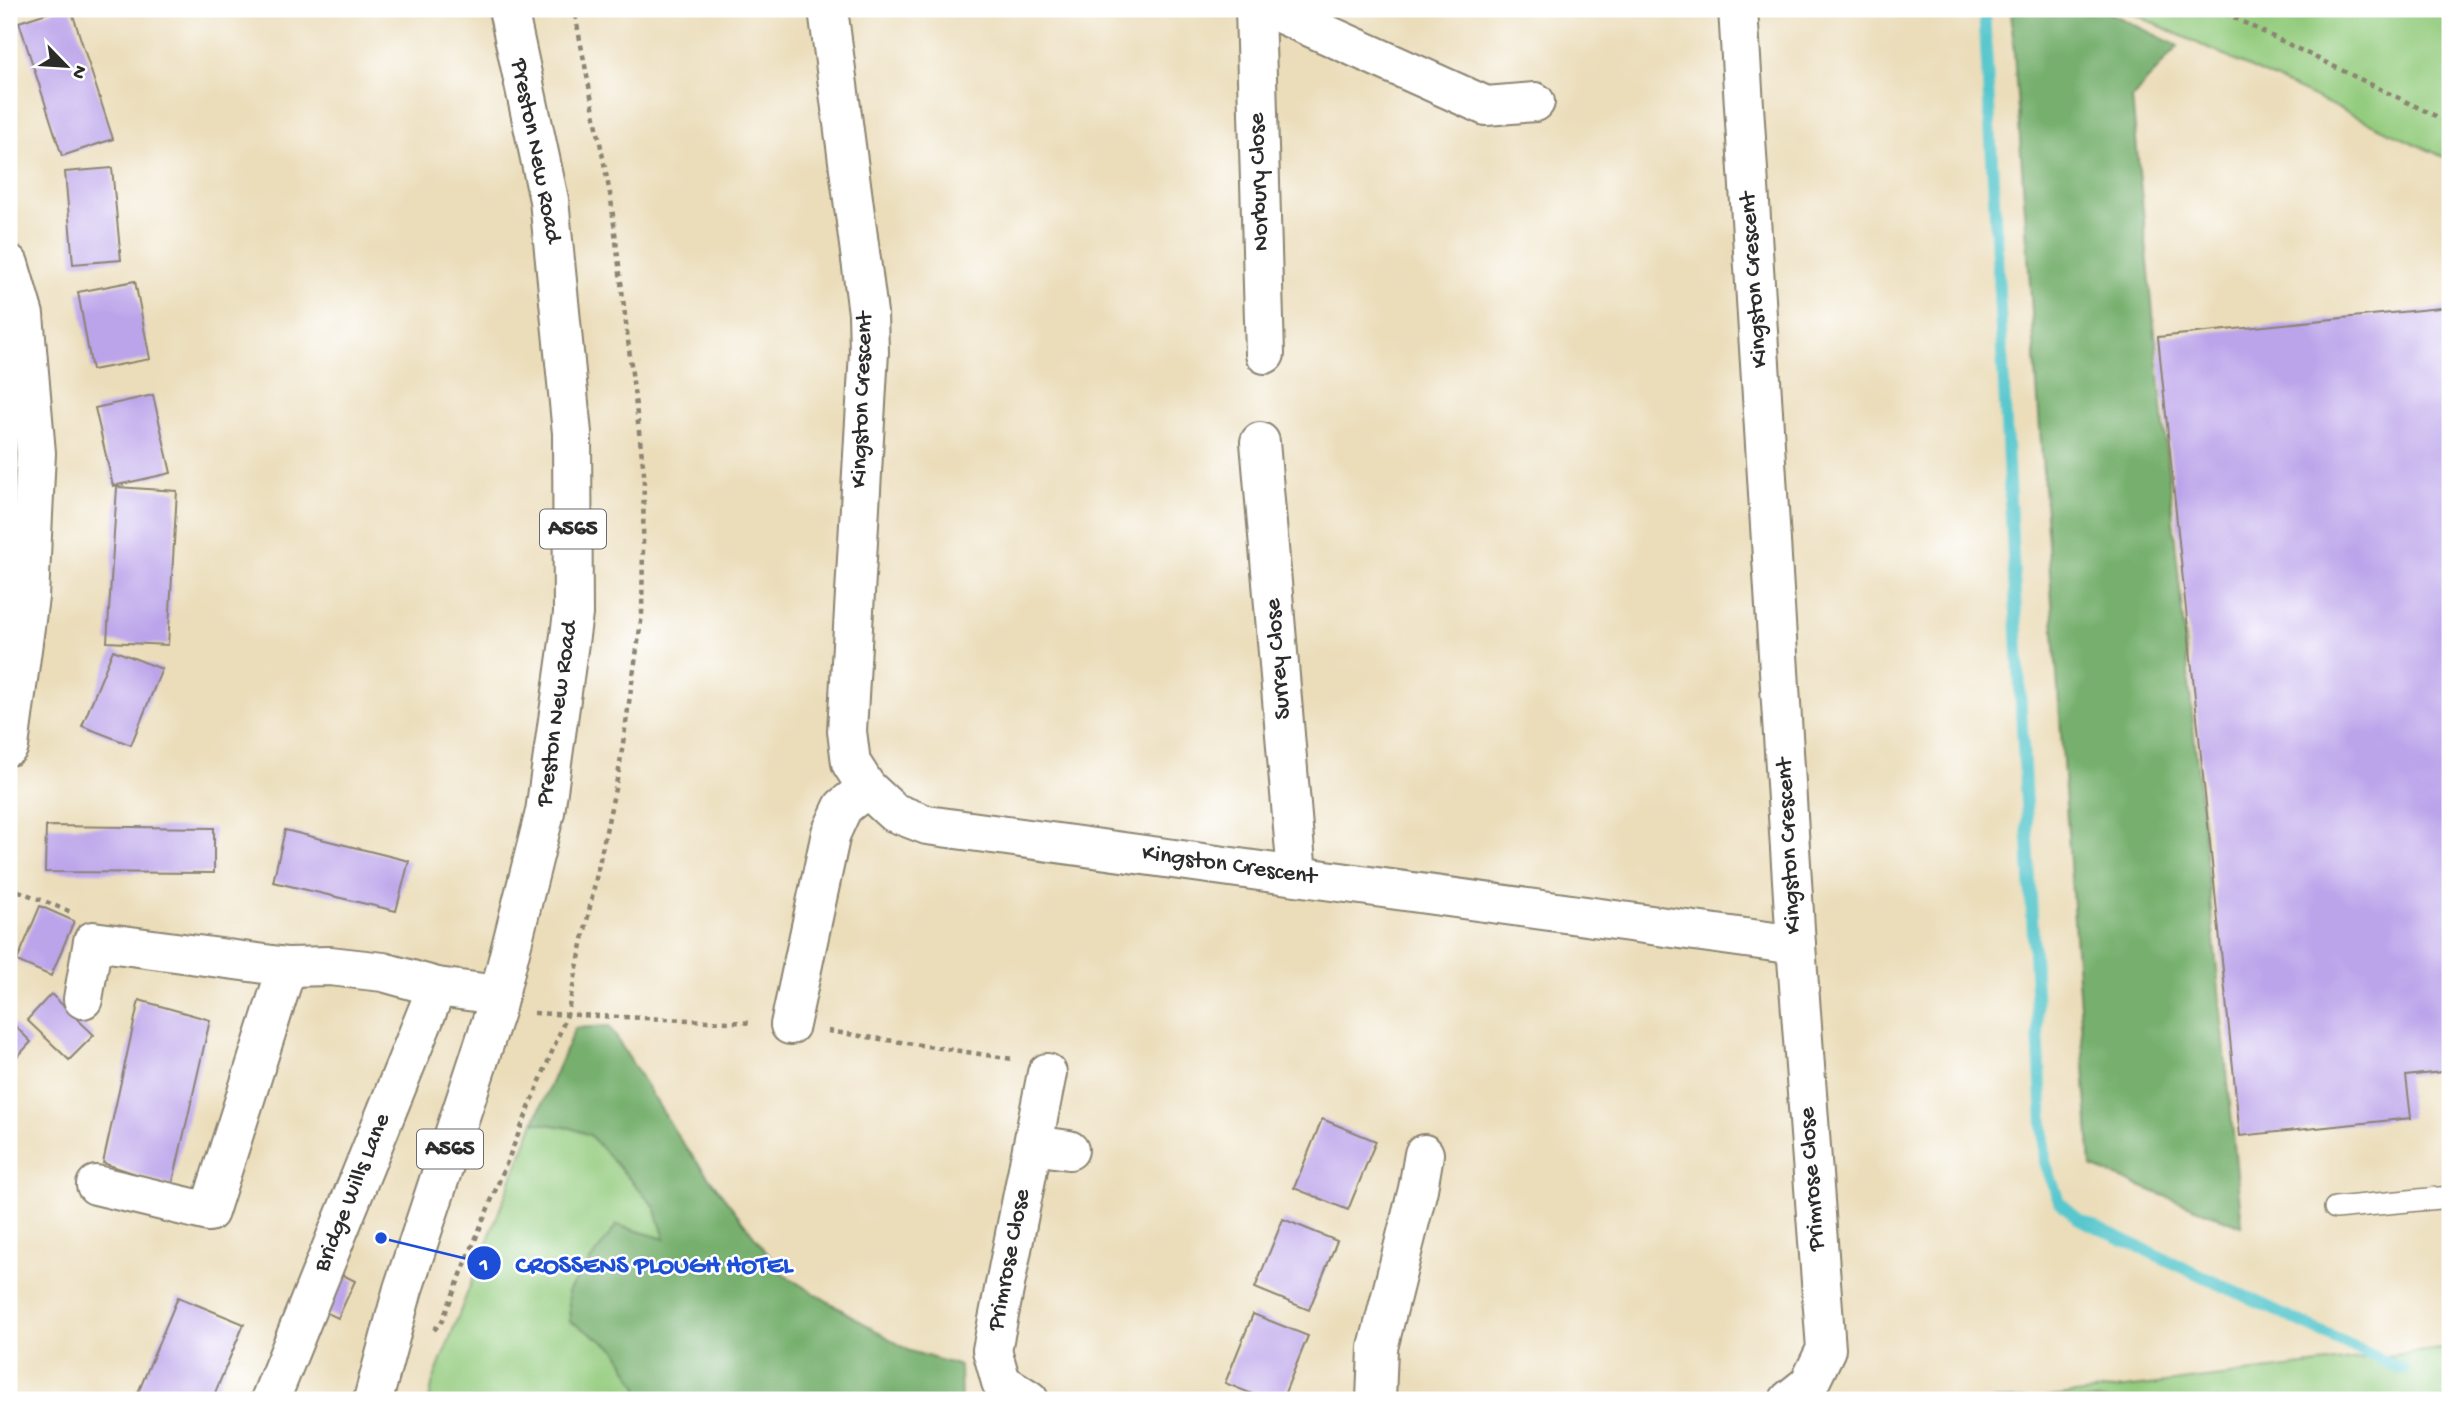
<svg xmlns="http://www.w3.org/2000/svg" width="2459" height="1409" viewBox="0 0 2459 1409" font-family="'Gochi Hand',sans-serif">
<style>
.green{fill:#94cc7f;stroke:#607c55;stroke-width:2}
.forest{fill:#77b06e;stroke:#516e4c;stroke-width:2}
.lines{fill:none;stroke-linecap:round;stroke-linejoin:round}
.stream{stroke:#59c7cd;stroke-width:12}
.building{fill:#bca4ea}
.lane-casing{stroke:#8b8472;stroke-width:24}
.street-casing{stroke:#8b8472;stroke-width:42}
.highway-casing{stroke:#8b8472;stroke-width:42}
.path{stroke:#8b8472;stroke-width:4.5;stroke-dasharray:5 5;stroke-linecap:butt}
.lane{stroke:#fff;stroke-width:21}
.street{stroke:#fff;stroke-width:38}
.highway{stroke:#fff;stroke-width:38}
.labels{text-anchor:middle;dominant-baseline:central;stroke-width:5;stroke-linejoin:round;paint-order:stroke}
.shield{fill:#fff;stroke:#6b6b6b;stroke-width:2}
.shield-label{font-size:23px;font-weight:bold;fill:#2b2b2b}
.street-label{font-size:24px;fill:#2b2b2b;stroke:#fff}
.leader{fill:none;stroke:#1d4ed8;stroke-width:2.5}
.callout-dot{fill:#1d4ed8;stroke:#fff;stroke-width:2.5}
.mark-label{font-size:21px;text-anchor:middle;font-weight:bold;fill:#fff}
.callout-label{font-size:26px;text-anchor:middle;font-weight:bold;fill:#1d4ed8;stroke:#fff;stroke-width:5;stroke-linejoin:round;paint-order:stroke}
</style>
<rect width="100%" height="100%" fill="#fff"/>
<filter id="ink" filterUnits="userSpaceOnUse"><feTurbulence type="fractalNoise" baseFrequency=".0143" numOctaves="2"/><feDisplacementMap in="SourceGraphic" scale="14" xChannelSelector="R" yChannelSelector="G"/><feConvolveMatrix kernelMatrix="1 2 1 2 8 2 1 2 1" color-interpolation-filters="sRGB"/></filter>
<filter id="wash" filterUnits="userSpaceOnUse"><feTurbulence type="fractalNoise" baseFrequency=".00686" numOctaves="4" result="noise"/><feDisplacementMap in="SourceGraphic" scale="28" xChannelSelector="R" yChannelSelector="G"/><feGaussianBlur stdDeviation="1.57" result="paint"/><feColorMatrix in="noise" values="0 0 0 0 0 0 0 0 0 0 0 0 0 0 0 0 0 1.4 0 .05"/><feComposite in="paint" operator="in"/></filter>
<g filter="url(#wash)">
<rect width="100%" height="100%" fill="#ebddba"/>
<g class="green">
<polygon points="2123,9 2450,9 2450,160"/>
<polygon points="534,1122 571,1128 590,1135 655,1207 666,1239 570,1321 616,1349 638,1387 638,1400 429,1400 433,1381"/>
<polygon points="2450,1348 2450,1400 1992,1400 2035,1399"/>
</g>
<g class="forest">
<polygon points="2011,9 2102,9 2178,46 2132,98 2242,1226 2091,1167"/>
<polygon points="609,1026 681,1141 784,1275 910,1351 960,1366 961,1400 638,1400 638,1387 616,1349 570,1321 568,1291 617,1225 665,1239 655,1207 590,1135 571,1128 534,1122 575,1028"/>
</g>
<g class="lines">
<polyline class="stream" points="1984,9 2045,1162 2059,1201 2077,1218 2403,1370"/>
</g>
<g id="blocks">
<g class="building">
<polygon points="59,9 71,9 113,139 62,156 19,22"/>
<polygon points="112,168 121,260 73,264 65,172"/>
<polygon points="135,281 150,359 92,370 78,292"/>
<polygon points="2449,307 2450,1071 2406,1076 2411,1118 2240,1136 2158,337"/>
<polygon points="153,395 171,473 113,486 95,408"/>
<polygon points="117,487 177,491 168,645 107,642"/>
<polygon points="113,650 162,669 131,745 82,726"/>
<polygon points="46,826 214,828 214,873 45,872"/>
<polygon points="285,830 409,861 396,911 273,882"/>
<polygon points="40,906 74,921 51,976 17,961"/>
<polygon points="51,994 94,1035 69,1060 27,1020"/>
<polygon points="139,1000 210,1020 172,1186 103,1163"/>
<polygon points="9,1020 31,1042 9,1066"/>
<polygon points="1322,1119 1376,1141 1348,1210 1294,1188"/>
<polygon points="1283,1219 1337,1241 1309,1310 1255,1288"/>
<polygon points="329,1268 355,1281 338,1318 312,1306"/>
<polygon points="178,1297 244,1324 212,1400 135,1400"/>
<polygon points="1253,1314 1308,1336 1282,1400 1267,1400 1225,1383"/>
</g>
</g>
</g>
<g filter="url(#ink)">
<use href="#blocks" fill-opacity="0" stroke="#8b8472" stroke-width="2"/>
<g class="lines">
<defs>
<polyline id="lane" points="2335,1208 2450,1197"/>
<g id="street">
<polyline points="1255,9 1265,354"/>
<polyline points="1270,9 1486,106 1535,102"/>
<polyline points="1738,9 1796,945 1826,1349 1809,1384 1789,1400"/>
<polyline points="9,264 24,315 36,453 29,597 9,746"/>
<polyline points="1260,442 1297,875"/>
<polyline points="867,788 893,812 927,825 1796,945"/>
<polyline points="83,999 93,941 287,967 330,966 383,972 437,987 498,995"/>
<polyline points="790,1025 831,833 843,807 867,788 851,763 847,731 869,352 868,313 828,9"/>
<polyline points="1034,1145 1069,1150"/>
<polyline points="96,1185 209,1212 287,967"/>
<polyline points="270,1400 437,987"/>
<polyline points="1029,1400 1001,1382 992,1350 1047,1073"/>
<polyline points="1376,1400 1378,1348 1418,1189 1424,1154"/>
</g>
<polyline id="highway" points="373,1400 403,1289 495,1011 545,812 573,614 572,433 549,200 508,9"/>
</defs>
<use href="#lane" class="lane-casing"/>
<use href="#street" class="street-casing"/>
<use href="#highway" class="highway-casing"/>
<g class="path">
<polyline points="2216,9 2450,123"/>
<polyline points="9,887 71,912"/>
<polyline points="534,1013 753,1023"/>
<polyline points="828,1031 1013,1059"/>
<polyline points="434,1330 442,1321 567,1015 619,770 642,615 644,473 611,199 574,9"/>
</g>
<use href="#lane" class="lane"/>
<use href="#street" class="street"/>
<use href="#highway" class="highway"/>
</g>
</g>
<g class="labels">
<g class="shield">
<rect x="540" y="509.5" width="66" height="39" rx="5"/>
<rect x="417" y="1129.5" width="66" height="39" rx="5"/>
</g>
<g class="shield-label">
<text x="573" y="529">A565</text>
<text x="450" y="1149">A565</text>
</g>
<g class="street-label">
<text transform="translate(535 151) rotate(79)">Preston New Road</text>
<text transform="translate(1260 182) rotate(-92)">Norbury Close</text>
<text transform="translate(1755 280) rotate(-94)">Kingston Crescent</text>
<text transform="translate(863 400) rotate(-88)">Kingston Crescent</text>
<text transform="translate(1279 659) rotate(-95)">Surrey Close</text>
<text transform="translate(558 714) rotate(-82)">Preston New Road</text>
<text transform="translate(1790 846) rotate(-93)">Kingston Crescent</text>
<text transform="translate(1229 866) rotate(8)">Kingston Crescent</text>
<text transform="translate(1813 1179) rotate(-94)">Primrose Close</text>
<text transform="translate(353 1193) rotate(-68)">Bridge Wills Lane</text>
<text transform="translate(1010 1260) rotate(-79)">Primrose Close</text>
</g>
</g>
<path class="leader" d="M381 1238L484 1263"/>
<g class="callout-dot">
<circle cx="381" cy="1238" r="7"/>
<circle cx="484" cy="1263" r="18"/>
</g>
<g class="mark-label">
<text x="484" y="1270">1</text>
</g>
<g class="callout-label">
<text x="654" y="1272">CROSSENS PLOUGH HOTEL</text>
</g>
<rect width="2459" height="1409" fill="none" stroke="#fff" stroke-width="35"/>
<g transform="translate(66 66) rotate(115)" stroke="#ffffff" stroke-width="5" paint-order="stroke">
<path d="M0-5L12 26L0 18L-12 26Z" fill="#2b2b2b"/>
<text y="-10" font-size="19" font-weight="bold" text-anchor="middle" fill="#2b2b2b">N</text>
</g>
</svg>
